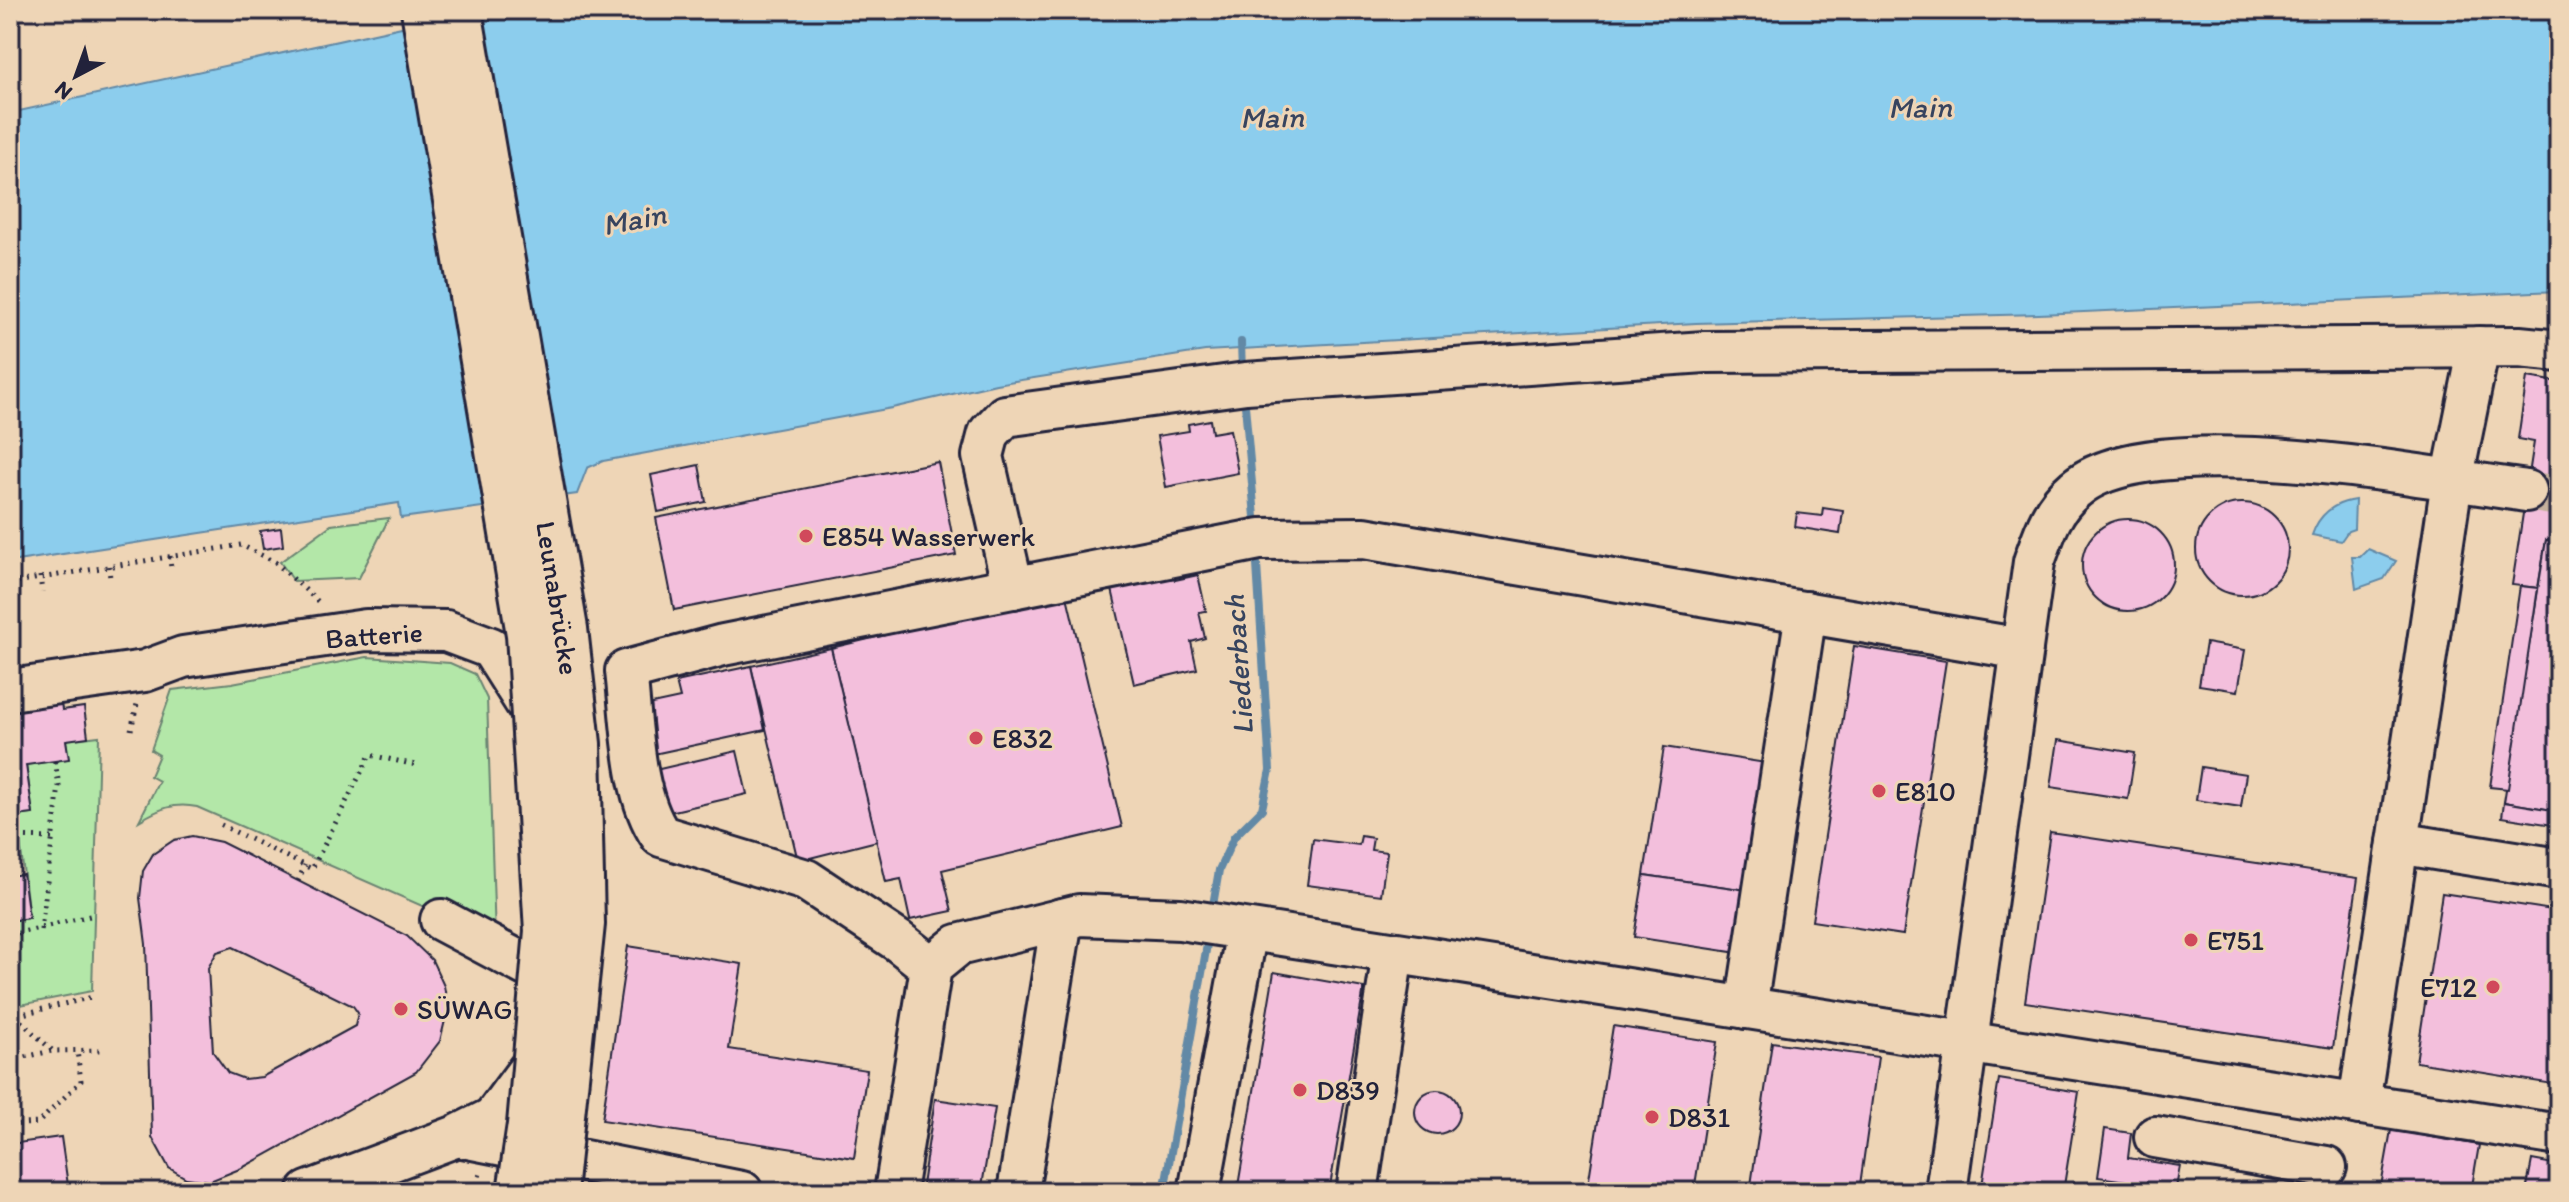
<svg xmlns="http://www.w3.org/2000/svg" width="2569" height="1202" viewBox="0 0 2569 1202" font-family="Itim,sans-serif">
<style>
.green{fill:#b3e7a8;stroke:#6a8472;stroke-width:2}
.water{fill:#8ccded;stroke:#6289a6;stroke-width:2}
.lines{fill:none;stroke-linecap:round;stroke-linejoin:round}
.stream{stroke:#6289a6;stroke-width:8}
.building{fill:#f3bfdc;stroke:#22223b;stroke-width:2;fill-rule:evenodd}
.minor-tunnel{stroke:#c5b19d;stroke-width:40;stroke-dasharray:40 20;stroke-linecap:butt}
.minor-casing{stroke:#22223b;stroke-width:46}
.path{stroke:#22223b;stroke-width:5;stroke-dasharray:2 6;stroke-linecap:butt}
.minor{stroke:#eed5b6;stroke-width:40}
.major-bridge-casing{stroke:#22223b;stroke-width:50;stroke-linecap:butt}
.major-bridge{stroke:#eed5b6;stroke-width:44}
.poi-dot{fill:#d1495b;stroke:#eed5b6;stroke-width:3}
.labels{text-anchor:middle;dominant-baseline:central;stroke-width:6;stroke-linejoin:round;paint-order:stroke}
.poi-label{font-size:28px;fill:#22223b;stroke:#eed5b6;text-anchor:start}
.street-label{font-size:28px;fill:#22223b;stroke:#eed5b6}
.water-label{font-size:30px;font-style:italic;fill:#37445f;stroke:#eed5b6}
</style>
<rect width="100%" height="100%" fill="#eed5b6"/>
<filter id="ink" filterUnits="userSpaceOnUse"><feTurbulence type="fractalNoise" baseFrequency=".0125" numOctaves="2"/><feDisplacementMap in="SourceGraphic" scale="16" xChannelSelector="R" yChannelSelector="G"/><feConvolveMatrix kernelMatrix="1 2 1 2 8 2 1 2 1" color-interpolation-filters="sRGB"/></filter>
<g filter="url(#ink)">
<g class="green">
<polygon points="389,518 359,578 294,581 280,562 331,525"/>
<path d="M367,657L450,663L475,674L487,699L495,938L197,807C174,802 159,809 139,821L159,781L150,776L159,755L151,750L172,690L232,683Z"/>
<polygon points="99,736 92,991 10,1007 10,921 29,918 20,842 10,841 10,817 33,814 26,765 68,759 66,740"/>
</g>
<g class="water">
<polygon points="479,10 2559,10 2559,291 2039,314 1696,323 1205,351 996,384 892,408 603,461 587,468 577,494 401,518 399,503 10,562 10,113"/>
<path d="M2355,500L2354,529L2348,531L2341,541L2312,535C2319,514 2333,503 2355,500Z"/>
<polygon points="2368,549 2396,561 2384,579 2356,589 2352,557 2360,557"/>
</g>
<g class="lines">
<g class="stream">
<polyline points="1241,342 1242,372"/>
<polyline points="1244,394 1256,528"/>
<polyline points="1212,911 1219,870 1234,837 1262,809 1270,770 1256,549"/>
<polyline points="1164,1192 1209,933"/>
</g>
</g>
<g class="building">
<polygon points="2527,377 2559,382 2559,542 2546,540 2538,588 2512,585 2534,442 2518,439"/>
<polygon points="1210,420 1212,433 1230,430 1238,473 1166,487 1157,436 1189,431 1188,424"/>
<polygon points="938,462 956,555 674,610 656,518"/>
<polygon points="699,465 706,502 658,512 651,475"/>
<circle cx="2242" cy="549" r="46"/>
<polygon points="1823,508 1843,511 1840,534 1795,527 1797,513 1822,516"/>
<circle cx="2128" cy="565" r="46"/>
<polygon points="281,528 283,546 263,549 260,531"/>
<polygon points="2546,540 2559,542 2559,811 2504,802"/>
<polygon points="1172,570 1175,580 1198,575 1206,611 1199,612 1205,638 1191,642 1197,669 1134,684 1111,585"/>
<polygon points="2520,586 2538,588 2508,789 2490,787"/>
<polygon points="1066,592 1122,827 942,870 952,911 910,920 901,879 886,882 831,648"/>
<polygon points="2206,643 2245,650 2238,691 2199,685"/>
<polygon points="1854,646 1946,661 1903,935 1812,921"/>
<polygon points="831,648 877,841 798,861 751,666"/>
<polygon points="751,666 765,730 649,755 638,707 680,698 676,682"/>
<polygon points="61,702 62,710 84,707 88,737 66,740 69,759 26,765 33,814 10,817 10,710"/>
<polygon points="2058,740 2135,753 2128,799 2051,787"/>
<polygon points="1664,747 1766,763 1747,890 1644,875"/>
<polygon points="737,751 747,794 661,814 651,771"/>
<polygon points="2201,767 2246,774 2241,807 2196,800"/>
<polygon points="2504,802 2559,811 2559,826 2502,817"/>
<polygon points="2050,832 2358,878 2333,1048 2025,1002"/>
<path d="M192,836L221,842L407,936L432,960L444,986L448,1008L440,1041L416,1072L242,1168L210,1181L186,1178L169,1168L152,1137L146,944L140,898L143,871L153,854L174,840ZM233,947L353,1006L358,1013L355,1026L262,1077L244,1079L228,1073L213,1052L208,968L217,952Z"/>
<polygon points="1361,836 1373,838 1371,850 1387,852 1381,895 1307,885 1313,839 1359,845"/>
<polygon points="23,874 29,918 10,921 10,876"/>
<polygon points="1644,875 1747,890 1738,953 1634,937"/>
<polygon points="2442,893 2559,911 2559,1085 2416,1062"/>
<polygon points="628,946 742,964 729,1049 867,1070 854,1158 602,1120"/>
<polygon points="1274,972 1364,988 1329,1192 1237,1192"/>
<polygon points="1613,1026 1717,1042 1694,1192 1587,1192"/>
<polygon points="1772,1042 1878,1057 1859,1192 1750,1192"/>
<polygon points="1999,1079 2079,1092 2063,1192 1981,1192"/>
<circle cx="1437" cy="1112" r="22"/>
<polygon points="935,1099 995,1108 981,1192 921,1192"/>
<polygon points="2105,1129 2131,1133 2128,1158 2180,1166 2176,1188 2098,1177"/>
<polygon points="2391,1130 2479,1145 2471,1192 2380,1192"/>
<polygon points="61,1137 69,1192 10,1192 10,1144"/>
<polygon points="2532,1160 2559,1165 2559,1192 2526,1192"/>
</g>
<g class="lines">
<polyline class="minor-tunnel" points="2526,491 2559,496"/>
<defs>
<g id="minor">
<polyline points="1013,588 983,456 989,433 1005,416 1246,383 1705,352 2519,347 2559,351"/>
<polyline points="10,690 145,671 183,657 366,630 446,631 491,648 538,722"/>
<polyline points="2398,843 2559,869"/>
<polyline points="441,920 563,985"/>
<path d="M931,967L898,941L806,880L661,836C632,795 632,721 626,671L723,645L1260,539L1364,538L2022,649"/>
<polyline points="1746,1008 1806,612"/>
<polyline points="2359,1104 2452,481 2479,347"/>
<polyline points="457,1136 742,1192"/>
<polyline points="2155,1137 2326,1167"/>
<polyline points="308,1192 457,1136 493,1118 541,1053"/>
<polyline points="895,1192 931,967 958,945 1079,915 1180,919 2559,1135"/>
<polyline points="1018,1192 1062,919"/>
<polyline points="1199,1192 1247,930"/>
<polyline points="1357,1192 1393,953"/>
<path d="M1946,1192L2034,562C2044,534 2051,509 2075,489C2149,423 2429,478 2526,491"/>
</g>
</defs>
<use href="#minor" class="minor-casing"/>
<g class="path">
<polyline points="170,556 171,570"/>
<polyline points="109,566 110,580"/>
<polyline points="40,576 42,592"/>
<polyline points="10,583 241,545 275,562 322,605"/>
<polyline points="131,730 137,704"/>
<polyline points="221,825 312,869 370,755 416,765"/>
<polyline points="10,837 52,838"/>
<polyline points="298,881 305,865"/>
<polyline points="41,930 59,786 55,761"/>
<polyline points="10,935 94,915"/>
<polyline points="15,1016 53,1051 101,1050"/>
<polyline points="10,1017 93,997"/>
<polyline points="10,1060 52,1051"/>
<polyline points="10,1125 38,1123 81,1081 77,1051"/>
<polyline points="476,1192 480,1173"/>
</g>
<use href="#minor" class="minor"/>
<defs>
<g id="major-bridge">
<polyline points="424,10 529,634 547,931 530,1125 520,1192"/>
<polyline points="459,10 565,629 578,744 582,924 554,1192"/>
</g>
</defs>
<use href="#major-bridge" class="major-bridge-casing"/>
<use href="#major-bridge" class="major-bridge"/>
</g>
</g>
<g class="poi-dot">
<circle cx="806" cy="536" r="8"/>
<circle cx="976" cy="738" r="8"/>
<circle cx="1879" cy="791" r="8"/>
<circle cx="2191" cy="940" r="8"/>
<circle cx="2493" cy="987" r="8"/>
<circle cx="401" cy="1009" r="8"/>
<circle cx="1300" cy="1090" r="8"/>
<circle cx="1652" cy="1117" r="8"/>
</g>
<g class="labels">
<g class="poi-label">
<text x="822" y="536">E854 Wasserwerk</text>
<text x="992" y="738">E832</text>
<text x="1895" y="791">E810</text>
<text x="2207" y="940">E751</text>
<text x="2477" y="987" text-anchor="end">E712</text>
<text x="417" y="1009">SÜWAG</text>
<text x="1316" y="1090">D839</text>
<text x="1668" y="1117">D831</text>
</g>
<g class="street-label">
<text transform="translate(558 598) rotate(81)">Leunabrücke</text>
<text transform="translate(374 635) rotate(-4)">Batterie</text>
</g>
<g class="water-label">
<text transform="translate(1920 107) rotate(-1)">Main</text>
<text transform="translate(1272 117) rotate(-1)">Main</text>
<text transform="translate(634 219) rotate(-11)">Main</text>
<text transform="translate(1238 665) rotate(-94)">Liederbach</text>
</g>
</g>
<rect width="2569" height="1202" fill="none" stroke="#eed5b6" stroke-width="40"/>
<rect x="20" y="20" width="2529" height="1162" fill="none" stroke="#22223b" stroke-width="3" filter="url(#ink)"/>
<g transform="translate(76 76) rotate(221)" stroke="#eed5b6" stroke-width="6" paint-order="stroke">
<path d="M0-6L14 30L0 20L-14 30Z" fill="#22223b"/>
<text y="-12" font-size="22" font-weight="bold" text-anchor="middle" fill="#22223b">N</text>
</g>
</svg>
